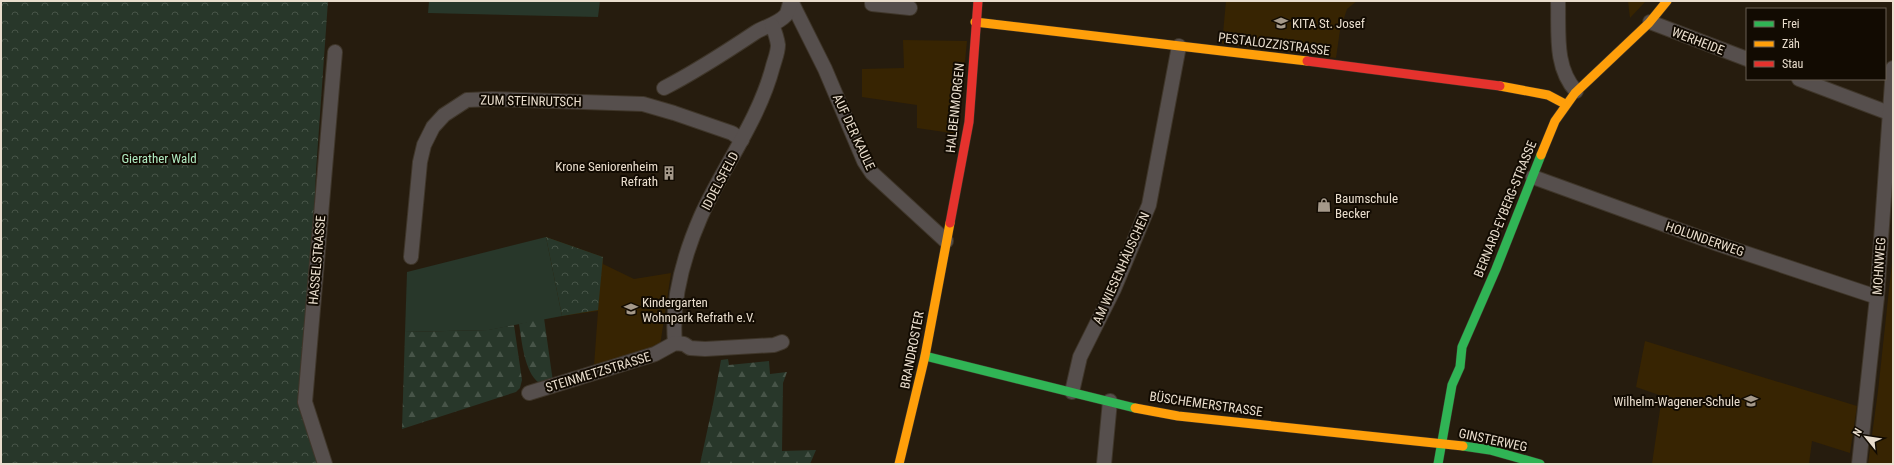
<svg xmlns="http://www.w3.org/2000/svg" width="1894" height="465" viewBox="0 0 1894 465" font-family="'Roboto Condensed',sans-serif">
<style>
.built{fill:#372402}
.green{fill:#28372a}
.forest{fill:url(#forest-firs)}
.park{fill:url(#park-crowns)}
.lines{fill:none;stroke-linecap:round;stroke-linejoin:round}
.street-casing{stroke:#3f362a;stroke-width:16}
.fast-casing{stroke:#3f362a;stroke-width:10}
.slow-casing{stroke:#3f362a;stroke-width:10}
.jam-casing{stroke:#3f362a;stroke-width:10}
.street{stroke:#564f4d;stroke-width:14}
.fast{stroke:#30b455;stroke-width:9}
.slow{stroke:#ff9f0a;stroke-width:9}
.jam{stroke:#e5322d;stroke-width:9}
.labels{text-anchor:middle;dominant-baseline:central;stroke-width:4;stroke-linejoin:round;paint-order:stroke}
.poi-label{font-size:13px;fill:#e9ddcd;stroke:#120b02;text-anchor:start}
.street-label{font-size:13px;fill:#e9ddcd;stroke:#120b02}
.park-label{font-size:13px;fill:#afe9c0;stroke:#120b02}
</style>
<defs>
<pattern id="forest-firs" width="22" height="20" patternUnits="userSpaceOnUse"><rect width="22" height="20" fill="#28372a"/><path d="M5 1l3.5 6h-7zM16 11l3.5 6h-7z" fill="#475448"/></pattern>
<pattern id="park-crowns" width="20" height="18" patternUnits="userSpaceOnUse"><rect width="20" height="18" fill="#28372a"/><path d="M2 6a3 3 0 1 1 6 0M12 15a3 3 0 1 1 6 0" fill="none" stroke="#475448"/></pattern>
</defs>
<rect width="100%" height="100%" fill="#261c0e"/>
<g class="built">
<polygon points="1226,1 1357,1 1347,9 1340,30 1336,58 1222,44"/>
<polygon points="1628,1 1646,1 1630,18"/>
<polygon points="903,40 967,41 958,134 917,128 917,105 862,97 862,69 904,68"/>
<polygon points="546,237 603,257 603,264 634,279 671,273 660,346 594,366 598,311 562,316"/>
<polygon points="1893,253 1893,464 1868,464 1878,391"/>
<polygon points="1645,341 1857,406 1850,453 1812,441 1809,464 1652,464 1662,396 1636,387"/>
</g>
<g class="green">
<polygon points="429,1 600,1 598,17 428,13"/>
<polygon points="546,237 562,316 489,330 405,332 407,272"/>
</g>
<g class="forest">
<path d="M544,318L553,382L539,383C524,371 522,342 519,324Z"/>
<polygon points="514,325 522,380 520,388 516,392 402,429 405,332 488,330"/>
<polygon points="728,359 729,365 769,361 770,374 787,372 783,383 782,451 816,450 810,464 700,464 713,404 721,360"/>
</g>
<g class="park">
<polygon points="1,1 328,1 316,171 308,347 300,401 321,464 1,464"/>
<polygon points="546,237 603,257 598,310 562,316"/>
</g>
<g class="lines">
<defs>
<g id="street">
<polyline points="791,1 825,69 864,161 872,173 946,241"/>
<polyline points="872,1 872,4 910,8"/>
<path d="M1558,1C1559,32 1554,67 1576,91"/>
<polyline points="1650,22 1747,59"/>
<polyline points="1799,79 1889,113"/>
<path d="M664,88C697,71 726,52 756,32C766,26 778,24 786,15C788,12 789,5 791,1"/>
<polyline points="1533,177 1715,243 1877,297"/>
<polyline points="411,257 420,162 424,145 433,127 444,115 467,100 492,99 643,104 674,113 732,133 742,140"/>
<path d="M675,343C671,299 684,255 701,216C724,165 759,120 773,66C775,59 778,52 778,45C777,38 775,32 772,25"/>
<polyline points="1072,392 1080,357 1114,289 1149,205 1179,46"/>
<polyline points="529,393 655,354 675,343 684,344 690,348 705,349 774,345 782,342"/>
<polyline points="325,464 305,402 335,52"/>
<polyline points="1104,464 1110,401"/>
<polyline points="1859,464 1877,297 1893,68"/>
</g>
<g id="fast">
<polyline points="925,356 1135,408"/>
<polyline points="1463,446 1490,450 1540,464"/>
<polyline points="1438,464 1452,385 1460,367 1462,347 1496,269 1541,155"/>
</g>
<g id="slow">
<polyline points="975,22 1307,61"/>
<polyline points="1500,86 1548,95 1565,104"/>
<polyline points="1541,155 1555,121 1575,93 1649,23 1667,1"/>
<polyline points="1135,408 1178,416 1463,446"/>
<polyline points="899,464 925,356 950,223"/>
</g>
<g id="jam">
<polyline points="1307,61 1500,86"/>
<polyline points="950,223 969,122 978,1"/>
</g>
</defs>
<use href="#street" class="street-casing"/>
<use href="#fast" class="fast-casing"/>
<use href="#slow" class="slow-casing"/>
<use href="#jam" class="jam-casing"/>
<use href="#street" class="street"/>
<use href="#fast" class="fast"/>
<use href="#slow" class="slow"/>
<use href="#jam" class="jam"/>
</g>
<defs>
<symbol id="school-bare" viewBox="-9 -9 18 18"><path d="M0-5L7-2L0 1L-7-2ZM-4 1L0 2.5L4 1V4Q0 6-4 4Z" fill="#a5998a" stroke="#120b02" stroke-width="2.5" paint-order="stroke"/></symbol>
<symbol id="building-bare" viewBox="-9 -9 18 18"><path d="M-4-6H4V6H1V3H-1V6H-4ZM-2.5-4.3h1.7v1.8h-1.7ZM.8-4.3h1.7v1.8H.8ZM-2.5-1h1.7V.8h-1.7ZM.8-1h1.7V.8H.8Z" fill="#a5998a" stroke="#120b02" stroke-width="2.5" paint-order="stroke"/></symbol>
<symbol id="shop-bare" viewBox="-9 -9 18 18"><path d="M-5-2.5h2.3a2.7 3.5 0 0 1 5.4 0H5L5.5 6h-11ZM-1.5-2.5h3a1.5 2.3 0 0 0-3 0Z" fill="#a5998a" stroke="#120b02" stroke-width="2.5" paint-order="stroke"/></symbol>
</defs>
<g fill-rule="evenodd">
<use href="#school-bare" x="1271" y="13" width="20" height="20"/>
<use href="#building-bare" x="659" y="163" width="20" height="20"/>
<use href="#shop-bare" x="1314" y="195" width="20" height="20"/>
<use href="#school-bare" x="621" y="299" width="20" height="20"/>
<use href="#school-bare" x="1741" y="391" width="20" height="20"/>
</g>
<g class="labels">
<g class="poi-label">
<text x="1292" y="23">KITA St. Josef</text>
<text x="658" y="166" text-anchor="end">Krone Seniorenheim<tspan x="658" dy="15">Refrath</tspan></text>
<text x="1335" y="198">Baumschule<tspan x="1335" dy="15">Becker</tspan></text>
<text x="642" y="302">Kindergarten<tspan x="642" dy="15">Wohnpark Refrath e.V.</tspan></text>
<text x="1740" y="401" text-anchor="end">Wilhelm-Wagener-Schule</text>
</g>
<g class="street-label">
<text transform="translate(1698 41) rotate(21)">WERHEIDE</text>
<text transform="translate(1274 44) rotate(7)">PESTALOZZISTRASSE</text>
<text transform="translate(531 101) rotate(1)">ZUM STEINRUTSCH</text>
<text transform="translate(955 108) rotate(-84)">HALBENMORGEN</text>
<text transform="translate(854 132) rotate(65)">AUF DER KAULE</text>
<text transform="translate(720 181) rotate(-62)">IDDELSFELD</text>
<text transform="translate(1505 209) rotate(-68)">BERNARD-EYBERG-STRASSE</text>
<text transform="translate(1705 239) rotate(19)">HOLUNDERWEG</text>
<text transform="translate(317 260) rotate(-85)">HASSELSTRASSE</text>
<text transform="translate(1879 266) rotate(-86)">MOHNWEG</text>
<text transform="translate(1121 268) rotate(-66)">AM WIESENHÄUSCHEN</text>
<text transform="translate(912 350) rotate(-79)">BRANDROSTER</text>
<text transform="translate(598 372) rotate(-17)">STEINMETZSTRASSE</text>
<text transform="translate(1206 404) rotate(8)">BÜSCHEMERSTRASSE</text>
<text transform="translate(1493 440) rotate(12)">GINSTERWEG</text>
</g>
<g class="park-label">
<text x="159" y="158">Gierather Wald</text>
</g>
</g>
<rect width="1894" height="465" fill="none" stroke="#e9ddcd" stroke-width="4"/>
<rect x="1746" y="8" width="140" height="72" fill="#120b02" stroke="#685f53"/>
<rect x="1754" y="21" width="20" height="6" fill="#30b455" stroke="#685f53"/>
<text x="1782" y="28" font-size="12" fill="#e9ddcd">Frei</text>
<rect x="1754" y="41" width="20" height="6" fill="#ff9f0a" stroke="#685f53"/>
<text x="1782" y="48" font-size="12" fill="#e9ddcd">Zäh</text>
<rect x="1754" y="61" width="20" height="6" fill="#e5322d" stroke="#685f53"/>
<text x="1782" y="68" font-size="12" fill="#e9ddcd">Stau</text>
<g transform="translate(1866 437) rotate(300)" stroke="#120b02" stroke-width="3" paint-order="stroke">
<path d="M0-3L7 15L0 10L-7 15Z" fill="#e9ddcd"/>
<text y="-6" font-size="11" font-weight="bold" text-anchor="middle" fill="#e9ddcd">N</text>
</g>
</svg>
